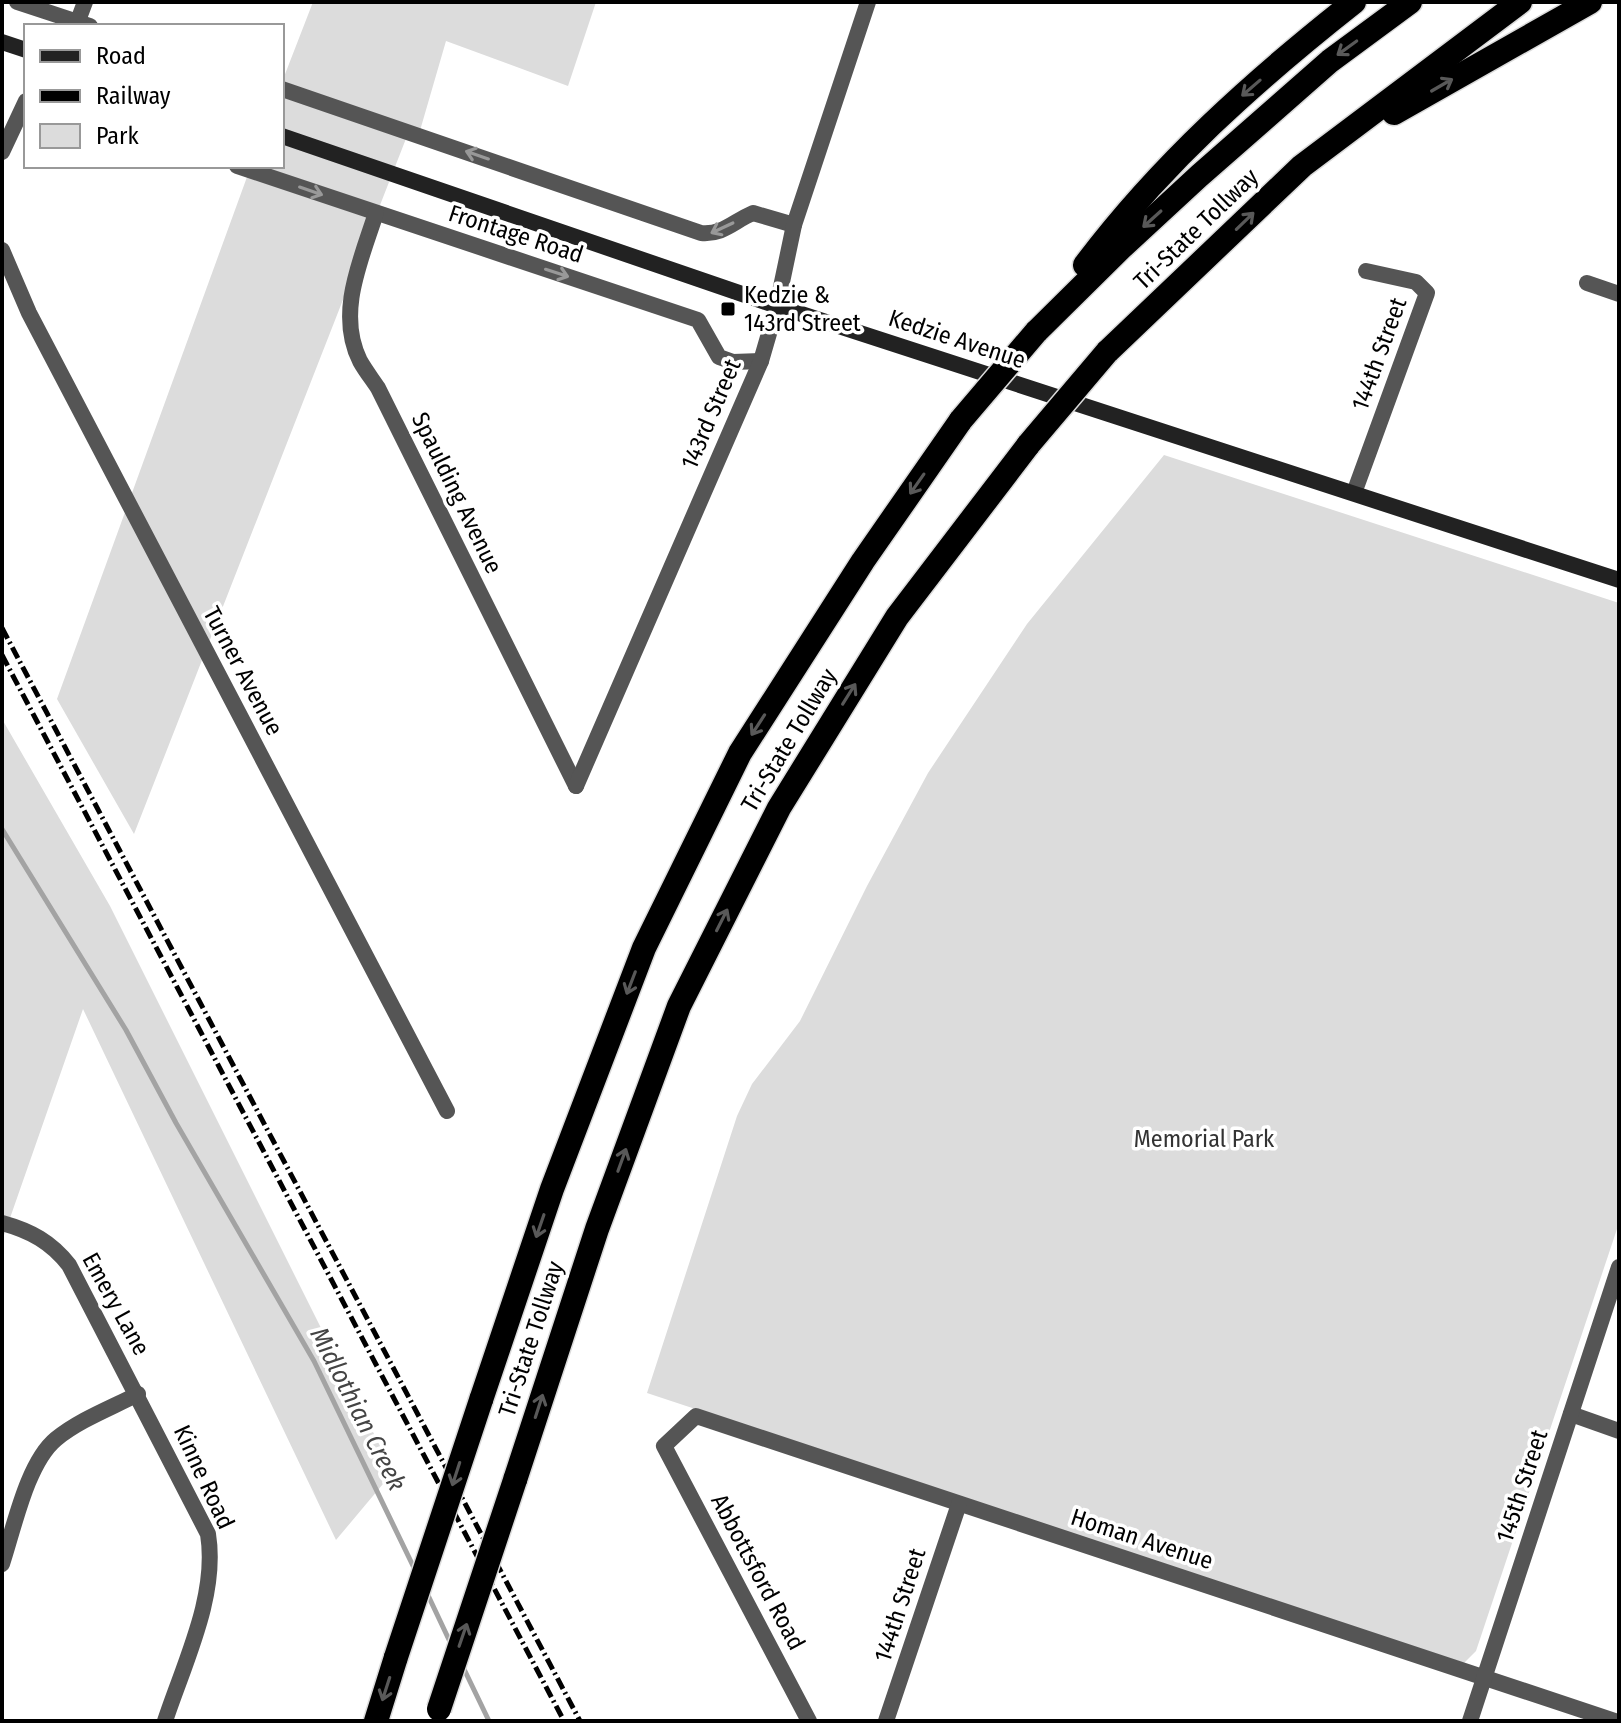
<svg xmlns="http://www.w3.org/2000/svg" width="1621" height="1723" viewBox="0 0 1621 1723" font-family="'Fira Sans Condensed',sans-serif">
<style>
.green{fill:#dcdcdc}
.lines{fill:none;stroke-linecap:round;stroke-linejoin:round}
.stream{stroke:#a3a3a3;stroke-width:5}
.highway-casing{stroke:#dbdbdb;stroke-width:27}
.street{stroke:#555;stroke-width:16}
.secondary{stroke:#222;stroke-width:16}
.highway{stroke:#000;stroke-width:24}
.rail{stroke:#000;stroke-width:5;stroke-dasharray:12 4 2 4;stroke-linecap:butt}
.highway-bridge-casing{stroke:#dbdbdb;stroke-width:27;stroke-linecap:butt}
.highway-bridge{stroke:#000;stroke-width:24}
.oneway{stroke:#595959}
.oneway2{stroke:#999}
.poi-dot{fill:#000;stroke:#fff;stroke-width:3}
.labels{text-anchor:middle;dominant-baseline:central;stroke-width:7;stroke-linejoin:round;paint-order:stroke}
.street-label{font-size:24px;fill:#000;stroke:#fff}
.poi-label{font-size:24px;fill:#000;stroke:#fff;text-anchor:start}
.park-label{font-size:24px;fill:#333;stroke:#fff}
.water-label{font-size:26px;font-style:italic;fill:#444;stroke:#fff}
</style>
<rect width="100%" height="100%" fill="#fff"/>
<g class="green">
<polygon points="313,2 596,2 568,86 446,41 419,134 409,131 134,834 57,699 251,166 282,166 282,82"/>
<polygon points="1164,455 1619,603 1619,1223 1476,1651 1464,1663 647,1393 737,1116 752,1084 800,1021 867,886 928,773 1027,624"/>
<polygon points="2,719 110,906 393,1472 336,1540 83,1009 2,1241"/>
</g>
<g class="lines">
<g class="stream">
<polyline points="2,829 126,1030 176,1123 314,1361 416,1572"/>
<polyline points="426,1591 451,1644"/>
<polyline points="463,1667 489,1721"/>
</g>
<defs>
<g id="highway">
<polyline points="1394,113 1590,2"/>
<path d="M1085,265C1161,164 1255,80 1354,2"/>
<polyline points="1036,332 1121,248 1199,176 1330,61 1410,2"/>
<polyline points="1107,352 1302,166 1520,2"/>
<polyline points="481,1400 552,1189 644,948 740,753 863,561 961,420"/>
<polyline points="515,1480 597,1229 679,1006 779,808 897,617 1029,444"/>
<polyline points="376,1721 396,1657"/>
</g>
</defs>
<use href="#highway" class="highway-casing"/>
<g class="street">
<polyline points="17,2 90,26"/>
<polyline points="76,26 85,2"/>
<path d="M282,89L701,233C723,235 734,221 753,213L794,225"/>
<polyline points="2,152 26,101"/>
<polyline points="237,166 698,320 719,357 733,362 761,361"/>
<path d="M376,213C361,260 336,313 360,361C365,370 372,379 378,388L576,786"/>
<polyline points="2,250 29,313 447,1111"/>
<polyline points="1587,283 1619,294"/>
<polyline points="1354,493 1427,293 1416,282 1366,271"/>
<polyline points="576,786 761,361 777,306 794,225 868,2"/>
<path d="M2,1223C31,1231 51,1242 69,1265L208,1534C218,1596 184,1663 165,1721"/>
<polyline points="1571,1414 1619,1431"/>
<path d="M2,1564C14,1528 27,1463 56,1439C79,1420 111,1408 138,1394"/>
<polyline points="809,1721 664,1446 696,1416 1615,1721"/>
<polyline points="886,1721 959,1504"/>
<polyline points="1470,1721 1619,1267"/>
</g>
<g class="secondary">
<polyline points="2,42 26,50"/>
<polyline points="282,136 777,306 1619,580"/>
</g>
<use href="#highway" class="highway"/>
<g class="rail">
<polyline points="2,628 580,1721"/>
<polyline points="2,655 564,1721"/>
</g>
<defs>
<g id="highway-bridge">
<polyline points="961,420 1036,332"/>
<polyline points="1029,444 1107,352"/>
<polyline points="396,1657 481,1400"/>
<polyline points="439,1709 515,1480"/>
</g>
</defs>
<use href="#highway-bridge" class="highway-bridge-casing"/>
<use href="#highway-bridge" class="highway-bridge"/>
</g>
<defs><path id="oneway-shaft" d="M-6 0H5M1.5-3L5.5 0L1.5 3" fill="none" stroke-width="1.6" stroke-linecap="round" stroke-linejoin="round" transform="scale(2)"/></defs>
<g class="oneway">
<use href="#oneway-shaft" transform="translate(1347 48) rotate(144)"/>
<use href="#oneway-shaft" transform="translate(1442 85) rotate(-30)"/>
<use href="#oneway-shaft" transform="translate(1251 88) rotate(139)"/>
<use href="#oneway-shaft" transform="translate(1152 219) rotate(138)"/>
<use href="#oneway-shaft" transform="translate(1245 221) rotate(-44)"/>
<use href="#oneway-shaft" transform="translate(917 484) rotate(125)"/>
<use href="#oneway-shaft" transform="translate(849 694) rotate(-58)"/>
<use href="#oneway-shaft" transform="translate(758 725) rotate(123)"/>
<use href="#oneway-shaft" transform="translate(722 920) rotate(-63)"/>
<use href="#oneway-shaft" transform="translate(631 983) rotate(111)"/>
<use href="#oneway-shaft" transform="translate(622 1160) rotate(-70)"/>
<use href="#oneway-shaft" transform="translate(540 1226) rotate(109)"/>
<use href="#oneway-shaft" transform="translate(539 1406) rotate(-72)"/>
<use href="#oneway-shaft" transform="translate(456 1474) rotate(108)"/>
<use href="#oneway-shaft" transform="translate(463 1635) rotate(-71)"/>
<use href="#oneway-shaft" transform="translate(386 1689) rotate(108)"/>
</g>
<g class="oneway2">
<use href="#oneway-shaft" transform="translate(477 155) rotate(-161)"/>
<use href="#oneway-shaft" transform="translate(311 191) rotate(19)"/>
<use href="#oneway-shaft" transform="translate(722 228) rotate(155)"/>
<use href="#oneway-shaft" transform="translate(557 273) rotate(18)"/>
</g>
<rect class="poi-dot" x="720" y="301" width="16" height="16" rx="4"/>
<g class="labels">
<g class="street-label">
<text transform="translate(1196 229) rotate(-44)">Tri-State Tollway</text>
<text transform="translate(516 234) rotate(18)">Frontage Road</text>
<text transform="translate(957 339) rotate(18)">Kedzie Avenue</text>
<text transform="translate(1379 354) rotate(-70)">144th Street</text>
<text transform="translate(711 414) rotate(-67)">143rd Street</text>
<text transform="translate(457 493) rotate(64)">Spaulding Avenue</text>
<text transform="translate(243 671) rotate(62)">Turner Avenue</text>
<text transform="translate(789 740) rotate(-59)">Tri-State Tollway</text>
<text transform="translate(116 1304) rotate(61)">Emery Lane</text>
<text transform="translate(531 1339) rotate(-72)">Tri-State Tollway</text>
<text transform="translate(204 1477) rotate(65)">Kinne Road</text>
<text transform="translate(1522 1486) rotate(-72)">145th Street</text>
<text transform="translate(1142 1539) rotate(18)">Homan Avenue</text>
<text transform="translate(758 1572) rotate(62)">Abbottsford Road</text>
<text transform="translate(900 1605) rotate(-72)">144th Street</text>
</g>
<g class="poi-label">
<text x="744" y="295">Kedzie &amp;<tspan x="744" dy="28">143rd Street</tspan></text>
</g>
<g class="park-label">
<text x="1204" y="1139">Memorial Park</text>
</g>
<g class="water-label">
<text transform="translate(358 1409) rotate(63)">Midlothian Creek</text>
</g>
</g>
<rect width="1621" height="1723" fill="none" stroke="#000000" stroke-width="8"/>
<rect x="24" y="24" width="260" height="144" fill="#ffffff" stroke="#999999" stroke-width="2"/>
<rect x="40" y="50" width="40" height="12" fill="#222222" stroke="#999999" stroke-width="2"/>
<text x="96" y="64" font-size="24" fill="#000000">Road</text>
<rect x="40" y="90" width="40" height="12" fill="#000000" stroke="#999999" stroke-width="2"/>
<text x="96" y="104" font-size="24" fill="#000000">Railway</text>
<rect x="40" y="124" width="40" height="24" fill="#dcdcdc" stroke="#999999" stroke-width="2"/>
<text x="96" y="144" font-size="24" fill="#000000">Park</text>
</svg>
